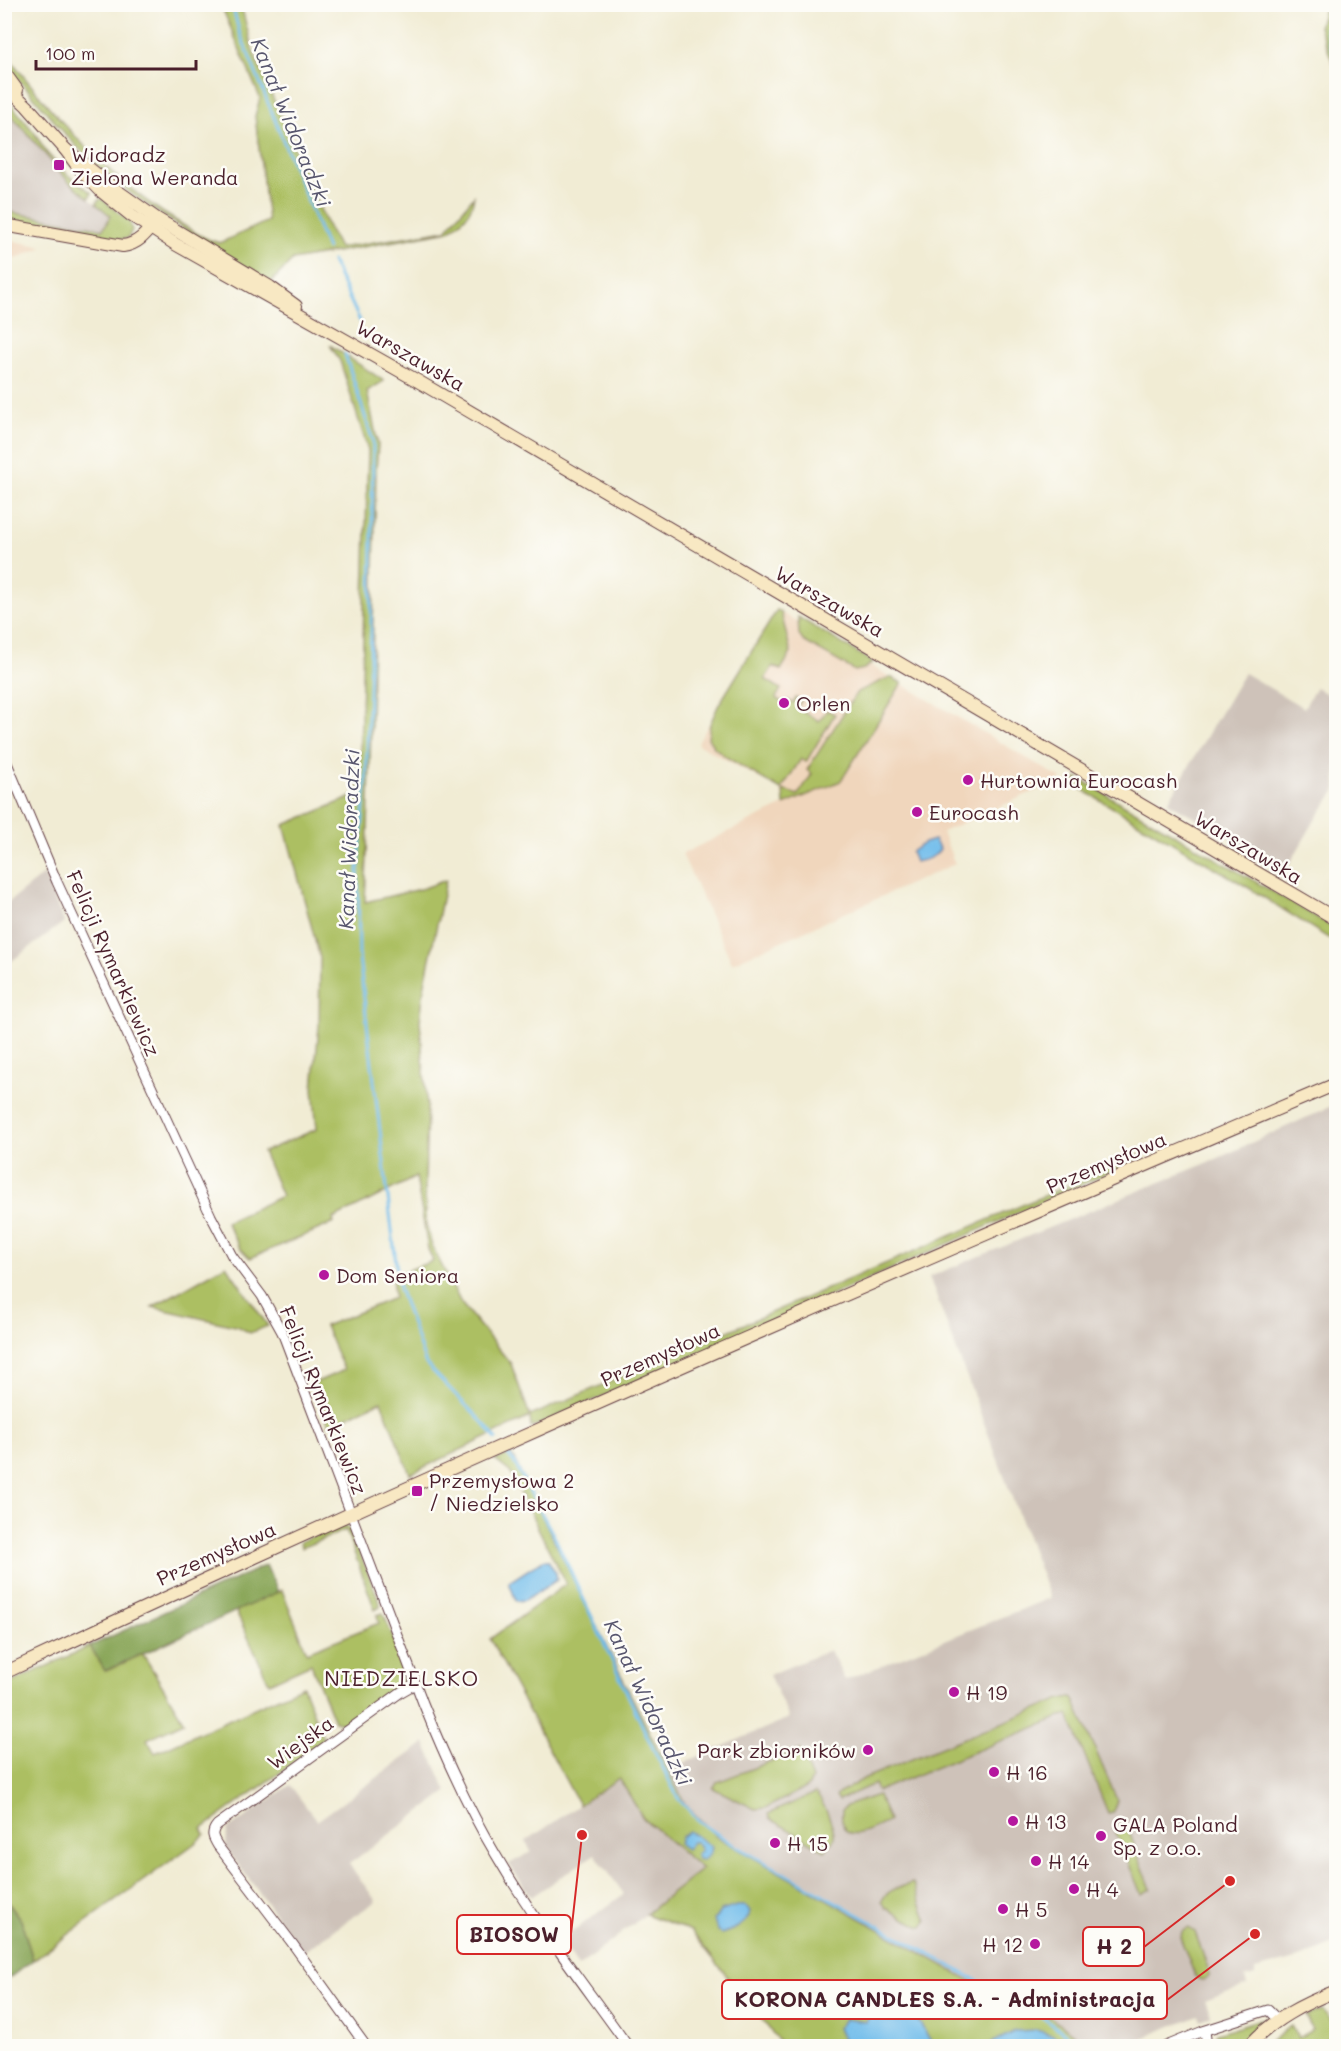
<svg xmlns="http://www.w3.org/2000/svg" width="1341" height="2051" viewBox="0 0 1341 2051" font-family="Mali,sans-serif">
<style>
.built{fill:#f0d6bc}
.industrial{fill:#cec2b9}
.green{fill:#acbf62;stroke:#7b6f46;stroke-width:1.5}
.forest{fill:#89a658;stroke:#6a6242;stroke-width:1.5}
.water{fill:#72bdeb;stroke:#5e6e8b;stroke-width:1.5}
.lines{fill:none;stroke-linecap:round;stroke-linejoin:round}
.stream{stroke:#72bdeb;stroke-width:3}
.street-casing{stroke:#633e44;stroke-width:11}
.secondary-casing{stroke:#633e44;stroke-width:14}
.street{stroke:#fff;stroke-width:9}
.secondary{stroke:#f8e8c3;stroke-width:12}
.poi-dot{fill:#b5179e;stroke:#fdfcf7;stroke-width:2}
.labels{text-anchor:middle;dominant-baseline:central;stroke-width:5;stroke-linejoin:round;paint-order:stroke}
.poi-label{font-size:20px;fill:#4a1f2b;stroke:#fdfcf7;text-anchor:start}
.street-label{font-size:20px;fill:#4a1f2b;stroke:#fdfcf7}
.water-label{font-size:21px;font-style:italic;fill:#58566e;stroke:#fdfcf7}
.neighbourhood-label{font-size:21px;letter-spacing:1.5px;fill:#4a1f2b;stroke:#fdfcf7}
.leader{fill:none;stroke:#d62828;stroke-width:2}
.callout-dot{fill:#d62828;stroke:#fdfcf7;stroke-width:2}
.callout{fill:#fdfcf7;stroke:#d62828;stroke-width:2}
.callout-label{font-size:21px;text-anchor:middle;font-weight:bold;fill:#4a1f2b}
</style>
<rect width="100%" height="100%" fill="#fdfcf7"/>
<filter id="ink" filterUnits="userSpaceOnUse"><feTurbulence type="fractalNoise" baseFrequency=".0167" numOctaves="2"/><feDisplacementMap in="SourceGraphic" scale="12" xChannelSelector="R" yChannelSelector="G"/><feConvolveMatrix kernelMatrix="1 2 1 2 8 2 1 2 1" color-interpolation-filters="sRGB"/></filter>
<filter id="wash" filterUnits="userSpaceOnUse"><feTurbulence type="fractalNoise" baseFrequency=".008" numOctaves="4" result="noise"/><feDisplacementMap in="SourceGraphic" scale="24" xChannelSelector="R" yChannelSelector="G"/><feGaussianBlur stdDeviation="1.35" result="paint"/><feColorMatrix in="noise" values="0 0 0 0 0 0 0 0 0 0 0 0 0 0 0 0 0 1.4 0 .05"/><feComposite in="paint" operator="in"/></filter>
<g filter="url(#wash)">
<rect width="100%" height="100%" fill="#f1ecd4"/>
<g class="built">
<polygon points="5,239 43,247 5,263"/>
<polygon points="777,610 1062,779 942,832 955,864 732,963 682,854 784,805 781,790 697,744"/>
</g>
<g class="industrial">
<polygon points="4,106 68,181 111,216 104,229 5,211"/>
<polygon points="1244,673 1304,708 1316,687 1336,700 1336,790 1315,820 1286,870 1168,802"/>
<polygon points="44,874 64,922 5,966 5,905"/>
<polygon points="1336,1104 1336,1943 1300,1958 1255,1970 1255,1975 1245,1978 1247,1985 1205,2001 1211,2016 1201,2020 1199,2015 1123,2046 1090,2046 1045,2014 1018,2008 717,1837 685,1804 667,1770 789,1718 769,1675 830,1650 845,1680 1050,1598 929,1277 1214,1160"/>
<polygon points="425,1743 447,1792 349,1864 376,1901 303,1952 226,1848 227,1830 290,1785 317,1821"/>
<polygon points="619,1778 643,1818 703,1870 578,1967 561,1940 624,1894 595,1854 531,1897 509,1864 531,1852 526,1841"/>
</g>
<g class="green">
<path d="M221,5H241L253,51L327,225L339,248L446,230L474,196C471,215 464,219 449,231L293,260L270,283C212,246 150,212 98,167C74,146 54,121 33,96C23,84 5,68 4,51C53,115 107,178 175,220C190,229 203,239 220,243L268,221L255,116L260,98Z"/>
<polygon points="1325,5 1336,5 1336,70 1319,27"/>
<polygon points="5,97 34,132 47,153 68,175 92,193 89,198 68,181 13,117 5,106"/>
<polygon points="99,199 102,199 130,222 132,230 128,238 118,240 5,218 4,211 103,229 111,216 96,204"/>
<path d="M330,345L384,381L367,391L378,445L376,470C373,614 372,758 365,902L424,888L446,880L424,988L420,1021L427,1108L425,1184L426,1225L432,1246L461,1303L511,1364L530,1416L1139,1155L1135,1161L531,1428L530,1417L410,1474L381,1401L329,1425L314,1383L344,1370L325,1326L394,1298L392,1276L433,1261L428,1249L416,1177L333,1219L334,1223L250,1258L240,1248L226,1222L282,1196L263,1152L317,1129L313,1089L319,1026L320,958L284,825L350,798L359,792L368,450L340,361Z"/>
<polygon points="777,610 781,612 791,653 781,670 773,666 765,679 781,689 776,698 785,704 788,700 793,703 796,698 801,701 797,708 819,721 827,710 835,714 806,762 801,759 781,790 726,757 714,747 708,738 710,724 718,706"/>
<polygon points="798,617 873,662 864,669 855,671 803,641 799,635"/>
<polygon points="890,677 902,683 841,781 784,805 783,790 798,795 812,774 807,770 857,692"/>
<polygon points="1078,778 1328,924 1336,930 1336,943 1249,888 1071,783"/>
<polygon points="226,1265 268,1326 250,1333 239,1327 152,1307"/>
<polygon points="511,1453 685,1804 717,1837 1018,2008 1045,2014 1091,2046 783,2046 691,1931 646,1914 702,1869 643,1818 619,1778 579,1805 490,1639 566,1584 510,1472 495,1460"/>
<polygon points="344,1525 350,1529 380,1603 380,1607 375,1610 346,1530 301,1548 300,1542 337,1526"/>
<polygon points="282,1590 307,1652 379,1623 377,1615 383,1613 404,1665 404,1677 400,1685 344,1727 343,1723 334,1721 311,1664 269,1683 236,1611"/>
<polygon points="90,1646 106,1671 143,1654 184,1722 147,1739 155,1753 303,1686 324,1741 202,1829 205,1834 194,1844 33,1960 21,1920 5,1898 4,1686"/>
<polygon points="1071,1697 1074,1700 1117,1800 1113,1812 1108,1813 1068,1714 877,1791 874,1784 839,1800 836,1797 838,1794 865,1778 1061,1699"/>
<polygon points="800,1750 812,1779 809,1786 766,1808 755,1809 713,1788 717,1782"/>
<path d="M815,1793C822,1798 836,1830 834,1838C832,1843 828,1847 825,1851L769,1818L768,1814Z"/>
<path d="M878,1795L889,1821C870,1830 838,1849 842,1810L846,1806Z"/>
<polygon points="1123,1826 1128,1829 1151,1889 1141,1894 1114,1828"/>
<path d="M913,1883L927,1921L923,1927H920L886,1908L882,1901C886,1889 903,1887 913,1883Z"/>
<polygon points="1189,1928 1195,1932 1209,1971 1209,1976 1204,1980 1199,1979 1195,1976 1180,1937 1183,1931"/>
<polygon points="1322,2010 1336,2025 1336,2036 1321,2041 1322,2046 1266,2046 1291,2026 1298,2038 1312,2030 1306,2016"/>
<polygon points="1261,2019 1263,2020 1262,2022 1239,2046 1213,2045 1217,2033"/>
</g>
<g class="forest">
<polygon points="266,1565 278,1592 105,1671 90,1646"/>
<polygon points="4,1898 21,1920 33,1960 5,1981"/>
</g>
<g class="water">
<path d="M934,840L940,849C935,858 925,860 915,862L911,852L924,843Z"/>
<polygon points="543,1560 548,1560 556,1573 557,1580 525,1600 516,1601 509,1582"/>
<polygon points="689,1831 712,1847 711,1852 703,1860 697,1859 696,1855 701,1850 696,1842 692,1842 686,1849 679,1844 681,1837"/>
<path d="M737,1906H744L750,1911C748,1925 733,1930 721,1934L717,1931L714,1919L721,1911Z"/>
<polygon points="874,1998 902,2005 916,2017 934,2046 846,2046 838,2028 844,2019 866,2022 872,2012 861,2006"/>
<polygon points="1036,2030 1053,2035 1073,2046 986,2046 1015,2031"/>
</g>
<g class="lines">
<g class="stream">
<polyline points="232,4 239,31 327,249"/>
<path d="M1333,4C1322,30 1327,34 1336,59"/>
<polyline points="332,261 360,321"/>
<polyline points="345,354 373,441 371,632 366,782 358,872 359,957 399,1288 426,1364 485,1425 496,1439"/>
<polyline points="507,1453 514,1462 555,1538 650,1742 678,1798 701,1823 732,1844 1042,2017 1082,2046"/>
</g>
</g>
</g>
<g filter="url(#ink)">
<g class="lines">
<defs>
<g id="street">
<path d="M4,756L57,882L211,1216L232,1256L262,1296L282,1332L423,1703C444,1755 467,1807 496,1855C535,1922 583,1983 628,2046"/>
<polyline points="1205,2031 1207,2046"/>
<path d="M366,2046L292,1943L218,1846C213,1838 210,1833 217,1825L401,1692L415,1684"/>
<polyline points="1166,2046 1203,2031 1268,2010 1278,2020"/>
</g>
<g id="secondary">
<polyline points="4,72 17,90"/>
<polyline points="4,84 27,106 65,149 116,190 157,219 270,287 296,306"/>
<polyline points="65,149 79,168 101,191 132,216 175,244 416,380 1336,919"/>
<path d="M4,225L123,246C138,244 146,234 154,223"/>
<path d="M4,1673C444,1467 890,1274 1336,1084"/>
<path d="M1249,2046C1273,2019 1303,2004 1336,1991"/>
</g>
</defs>
<use href="#street" class="street-casing"/>
<use href="#secondary" class="secondary-casing"/>
<use href="#street" class="street"/>
<use href="#secondary" class="secondary"/>
</g>
</g>
<g class="poi-dot">
<rect x="53" y="159" width="12" height="12" rx="3"/>
<circle cx="784" cy="703" r="6"/>
<circle cx="968" cy="780" r="6"/>
<circle cx="917" cy="812" r="6"/>
<circle cx="324" cy="1275" r="6"/>
<rect x="411" y="1485" width="12" height="12" rx="3"/>
<circle cx="954" cy="1692" r="6"/>
<circle cx="868" cy="1750" r="6"/>
<circle cx="994" cy="1772" r="6"/>
<circle cx="1013" cy="1821" r="6"/>
<circle cx="1101" cy="1836" r="6"/>
<circle cx="775" cy="1843" r="6"/>
<circle cx="1036" cy="1861" r="6"/>
<circle cx="1074" cy="1889" r="6"/>
<circle cx="1003" cy="1909" r="6"/>
<circle cx="1035" cy="1944" r="6"/>
</g>
<g class="labels">
<g class="poi-label">
<text x="71" y="154">Widoradz<tspan x="71" dy="23">Zielona Weranda</tspan></text>
<text x="796" y="703">Orlen</text>
<text x="980" y="780">Hurtownia Eurocash</text>
<text x="929" y="812">Eurocash</text>
<text x="336" y="1275">Dom Seniora</text>
<text x="429" y="1480">Przemysłowa 2<tspan x="429" dy="23">/ Niedzielsko</tspan></text>
<text x="966" y="1692">H 19</text>
<text x="856" y="1750" text-anchor="end">Park zbiorników</text>
<text x="1006" y="1772">H 16</text>
<text x="1025" y="1821">H 13</text>
<text x="1113" y="1824">GALA Poland<tspan x="1113" dy="23">Sp. z o.o.</tspan></text>
<text x="787" y="1843">H 15</text>
<text x="1048" y="1861">H 14</text>
<text x="1086" y="1889">H 4</text>
<text x="1015" y="1909">H 5</text>
<text x="1023" y="1944" text-anchor="end">H 12</text>
</g>
<g class="street-label">
<text transform="translate(411 355) rotate(30)">Warszawska</text>
<text transform="translate(830 601) rotate(30)">Warszawska</text>
<text transform="translate(1249 847) rotate(31)">Warszawska</text>
<text transform="translate(114 963) rotate(66)">Felicji Rymarkiewicz</text>
<text transform="translate(1106 1162) rotate(-23)">Przemysłowa</text>
<text transform="translate(660 1354) rotate(-24)">Przemysłowa</text>
<text transform="translate(324 1400) rotate(68)">Felicji Rymarkiewicz</text>
<text transform="translate(216 1553) rotate(-24)">Przemysłowa</text>
<text transform="translate(300 1742) rotate(-36)">Wiejska</text>
</g>
<g class="water-label">
<text transform="translate(292 122) rotate(68)">Kanał Widoradzki</text>
<text transform="translate(348 839) rotate(-88)">Kanał Widoradzki</text>
<text transform="translate(649 1702) rotate(65)">Kanał Widoradzki</text>
</g>
<g class="neighbourhood-label">
<text x="402" y="1677">NIEDZIELSKO</text>
</g>
</g>
<path class="leader" d="M582 1835L571 1934M1230 1881L1144 1947M1255 1934L1167 2000"/>
<g class="callout-dot">
<circle cx="582" cy="1835" r="6"/>
<circle cx="1230" cy="1881" r="6"/>
<circle cx="1255" cy="1934" r="6"/>
</g>
<g class="callout">
<rect x="457" y="1915" width="114" height="39" rx="6"/>
<rect x="1083" y="1927" width="61" height="39" rx="6"/>
<rect x="722" y="1980" width="445" height="39" rx="6"/>
</g>
<g class="callout-label">
<text x="514" y="1942">BIOSOW</text>
<text x="1114" y="1954">H 2</text>
<text x="945" y="2007">KORONA CANDLES S.A. - Administracja</text>
</g>
<rect width="1341" height="2051" fill="none" stroke="#fdfcf7" stroke-width="24"/>
<path d="M36 60v9h160v-9" fill="none" stroke="#4a1f2b" stroke-width="3"/>
<text x="45" y="60" font-size="18" fill="#4a1f2b" stroke="#fdfcf7" stroke-width="4.5" paint-order="stroke">100 m</text>
</svg>
